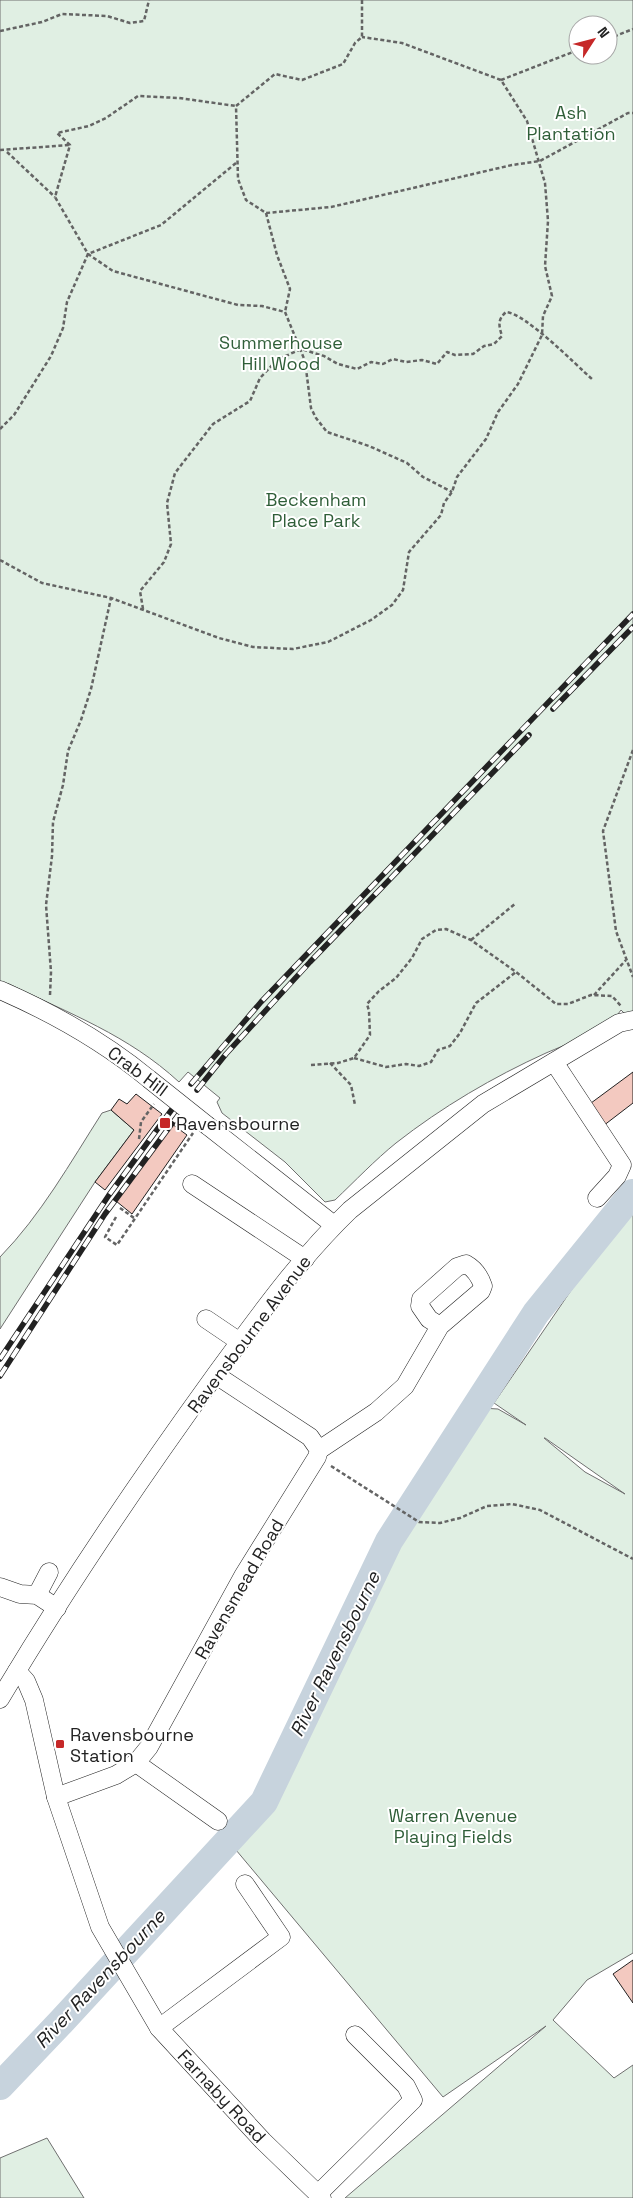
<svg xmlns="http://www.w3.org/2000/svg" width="633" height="2198" viewBox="0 0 633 2198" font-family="'Space Grotesk',sans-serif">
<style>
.green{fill:#e0efe3;stroke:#6f6f6f;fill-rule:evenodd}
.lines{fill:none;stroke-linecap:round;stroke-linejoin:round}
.river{stroke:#c7d3dd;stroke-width:28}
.building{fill:#f3c9c0;stroke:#222}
.minor-casing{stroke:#222;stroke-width:19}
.path{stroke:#646464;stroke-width:2.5;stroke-dasharray:4 2.5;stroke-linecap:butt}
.minor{stroke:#fff;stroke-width:18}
.rail-casing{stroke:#222;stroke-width:5.5}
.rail{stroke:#fff;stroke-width:4;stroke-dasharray:11;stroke-linecap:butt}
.minor-bridge-casing{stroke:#222;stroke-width:19;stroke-linecap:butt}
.minor-bridge{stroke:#fff;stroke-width:18}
.poi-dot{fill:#c62828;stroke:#fff;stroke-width:2}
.labels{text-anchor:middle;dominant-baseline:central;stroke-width:4;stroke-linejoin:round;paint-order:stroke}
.park-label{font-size:18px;fill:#2f5e38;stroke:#fff}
.street-label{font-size:18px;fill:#222;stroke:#fff}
.poi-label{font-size:18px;fill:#222;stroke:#fff;text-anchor:start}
.water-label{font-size:19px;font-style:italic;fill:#222;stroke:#fff}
</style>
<rect width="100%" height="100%" fill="#fff"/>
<g class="green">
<path d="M0,0H633V1022L621,1010C609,1029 567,1044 546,1053C493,1077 442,1107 396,1143C375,1160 355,1181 335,1200L325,1202L285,1162L222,1113L217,1102L220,1098L188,1072L179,1082C128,1035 70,1014 9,984L0,982ZM578,25H608V55H578Z"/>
<path d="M111,1110L134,1130L95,1182L0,1329V1257C41,1215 70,1163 102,1113Z"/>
<path d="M633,1199V1953L587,1980L553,2020L614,2078L633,2065V2198H345L546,2026L443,2097L236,1850L264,1802L395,1531L467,1432L481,1408L498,1409L526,1425L494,1403L583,1273L622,1207L627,1211ZM544,1438H545L625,1494L585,1472Z"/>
<polygon points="47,2138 84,2198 0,2198 0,2158"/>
</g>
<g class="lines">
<polyline class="river" points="0,2086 61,2022 264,1802 389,1541 536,1313 633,1193"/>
</g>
<g class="building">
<polygon points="633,1072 633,1103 603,1126 587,1106"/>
<polygon points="136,1094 162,1114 105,1190 95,1182 134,1130 111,1110 119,1099 127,1104"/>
<polygon points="172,1124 187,1135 132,1214 116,1201"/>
<polygon points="633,1960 633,2003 613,1974"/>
</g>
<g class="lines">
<defs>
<g id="minor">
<path d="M0,990C55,1014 103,1041 149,1079"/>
<polyline points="554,1062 622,1165 617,1176 597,1198"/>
<polyline points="208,1126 334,1225"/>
<polyline points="192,1184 305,1259"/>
<polyline points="206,1319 240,1342"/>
<path d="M319,1450L376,1412L405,1386L440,1326L481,1291L483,1286C480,1277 475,1269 466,1264L457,1267L421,1299L420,1306L429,1319L440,1326"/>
<polyline points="0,1587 20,1594 37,1595 57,1608"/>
<polyline points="37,1595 49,1572"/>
<polyline points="17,1671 26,1681 34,1700 56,1797 100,1927 159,2028 263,2141 322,2198"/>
<path d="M0,1699C66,1588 140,1479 216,1374C258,1317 299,1259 350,1210L483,1104L619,1023L633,1020"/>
<polyline points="136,1763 218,1821"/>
<polyline points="56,1797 116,1775 136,1763 149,1747 243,1576 317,1457 319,1450 310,1437 216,1375"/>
<polyline points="159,2028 281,1937 245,1884"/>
<polyline points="318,2194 413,2100 406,2086 355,2035"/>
</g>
</defs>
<use href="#minor" class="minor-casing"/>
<g class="path">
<polyline points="362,0 362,37 355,43 343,64 302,80 275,74 236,106 238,179 246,200 266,213 331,207 512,165 540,161 628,113 633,113"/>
<polyline points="0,31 42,22 62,14 107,16 130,23 144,21 149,0"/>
<polyline points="608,39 633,29"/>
<polyline points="501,80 578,50"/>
<polyline points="0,150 70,145"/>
<polyline points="7,152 55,197"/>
<polyline points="236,163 161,225 88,254 113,271 238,305 262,306 285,312 305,361 311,408 316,418 327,432 369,446 407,463 423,477 452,492"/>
<polyline points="266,213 277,255 290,289 285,312"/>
<polyline points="0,429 14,415 51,356 63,328 67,302 88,254 55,197 70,145 57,133 89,126 106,118 138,96 179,98 236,106"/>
<polyline points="0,560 42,583 111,598 219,638 253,647 293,649 328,642 371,620 392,605 403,590 409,552 441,515 444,503 452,492 457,477 486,439 498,412 518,384 542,335 543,316 552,296 545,266 548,221 545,183 527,121 501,80 402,43 362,37"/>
<path d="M143,609L140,591L164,562L171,544L167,503L175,473L213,424L250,401L260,378L277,360L301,349L324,356L338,364L357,369L371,362L383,364L393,359L406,362L422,360L437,364L447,352L455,355L473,354L484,346L494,344L502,336C499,326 497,320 506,312C525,313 575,364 592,379"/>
<polyline points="633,750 603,831 616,931 633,977"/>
<polyline points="471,940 516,903"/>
<polyline points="50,995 51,972 46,905 52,856 53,822 63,785 68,751 81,720 91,689 111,598"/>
<polyline points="594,995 626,960"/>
<polyline points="354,1058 386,1067 406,1064 419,1066 431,1062 438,1050 450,1046 460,1033 476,1003 516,972"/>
<polyline points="330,1063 351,1085 355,1105"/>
<polyline points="311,1065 338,1063 354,1058 370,1035 369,1011 367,1004 379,991 396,978 412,958 422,939 436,930 446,929 471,940 516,972 556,1004 568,1004 591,995 612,996 621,1006"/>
<polyline points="139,1139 141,1122 154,1104"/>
<polyline points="120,1208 134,1218"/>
<polyline points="116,1217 105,1237 117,1245 193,1133"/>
<polyline points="331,1466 419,1522 440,1523 460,1518 487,1506 512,1504 540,1510 633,1559"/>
</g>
<use href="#minor" class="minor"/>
<defs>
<g id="rail">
<polyline points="553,709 633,627"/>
<polyline points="191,1084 261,1002 633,614"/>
<polyline points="197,1090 226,1054 310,962 529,735"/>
<polyline points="0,1359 109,1195 181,1097"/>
<polyline points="0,1376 105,1214 188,1102"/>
</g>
</defs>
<use href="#rail" class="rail-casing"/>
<use href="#rail" class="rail"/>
<defs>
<polyline id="minor-bridge" points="149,1079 208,1126"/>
</defs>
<use href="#minor-bridge" class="minor-bridge-casing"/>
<use href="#minor-bridge" class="minor-bridge"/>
</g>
<g class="poi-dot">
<rect x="159" y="1117" width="12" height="12" rx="2.5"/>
<rect x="55" y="1739" width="10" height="10" rx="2.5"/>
</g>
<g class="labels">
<g class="park-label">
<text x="571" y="112">Ash<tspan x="571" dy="21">Plantation</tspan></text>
<text x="281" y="342">Summerhouse<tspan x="281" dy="21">Hill Wood</tspan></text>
<text x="316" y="499">Beckenham<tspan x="316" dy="21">Place Park</tspan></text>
<text x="453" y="1815">Warren Avenue<tspan x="453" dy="21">Playing Fields</tspan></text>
</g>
<g class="street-label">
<text transform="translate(138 1071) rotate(37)">Crab Hill</text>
<text transform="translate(249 1334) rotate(-53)">Ravensbourne Avenue</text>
<text transform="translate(239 1589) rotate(-60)">Ravensmead Road</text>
<text transform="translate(222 2096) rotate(47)">Farnaby Road</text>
</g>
<g class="poi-label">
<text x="176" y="1123">Ravensbourne</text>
<text x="70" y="1734">Ravensbourne<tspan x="70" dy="21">Station</tspan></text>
</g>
<g class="water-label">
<text transform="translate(335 1654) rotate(-64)">River Ravensbourne</text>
<text transform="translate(100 1979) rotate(-47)">River Ravensbourne</text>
</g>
</g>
<g transform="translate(593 40) rotate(54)"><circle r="24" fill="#ffffff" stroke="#a7a7a7"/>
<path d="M0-4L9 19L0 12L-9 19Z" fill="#c62828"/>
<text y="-8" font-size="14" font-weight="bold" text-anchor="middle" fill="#222222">N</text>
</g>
</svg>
